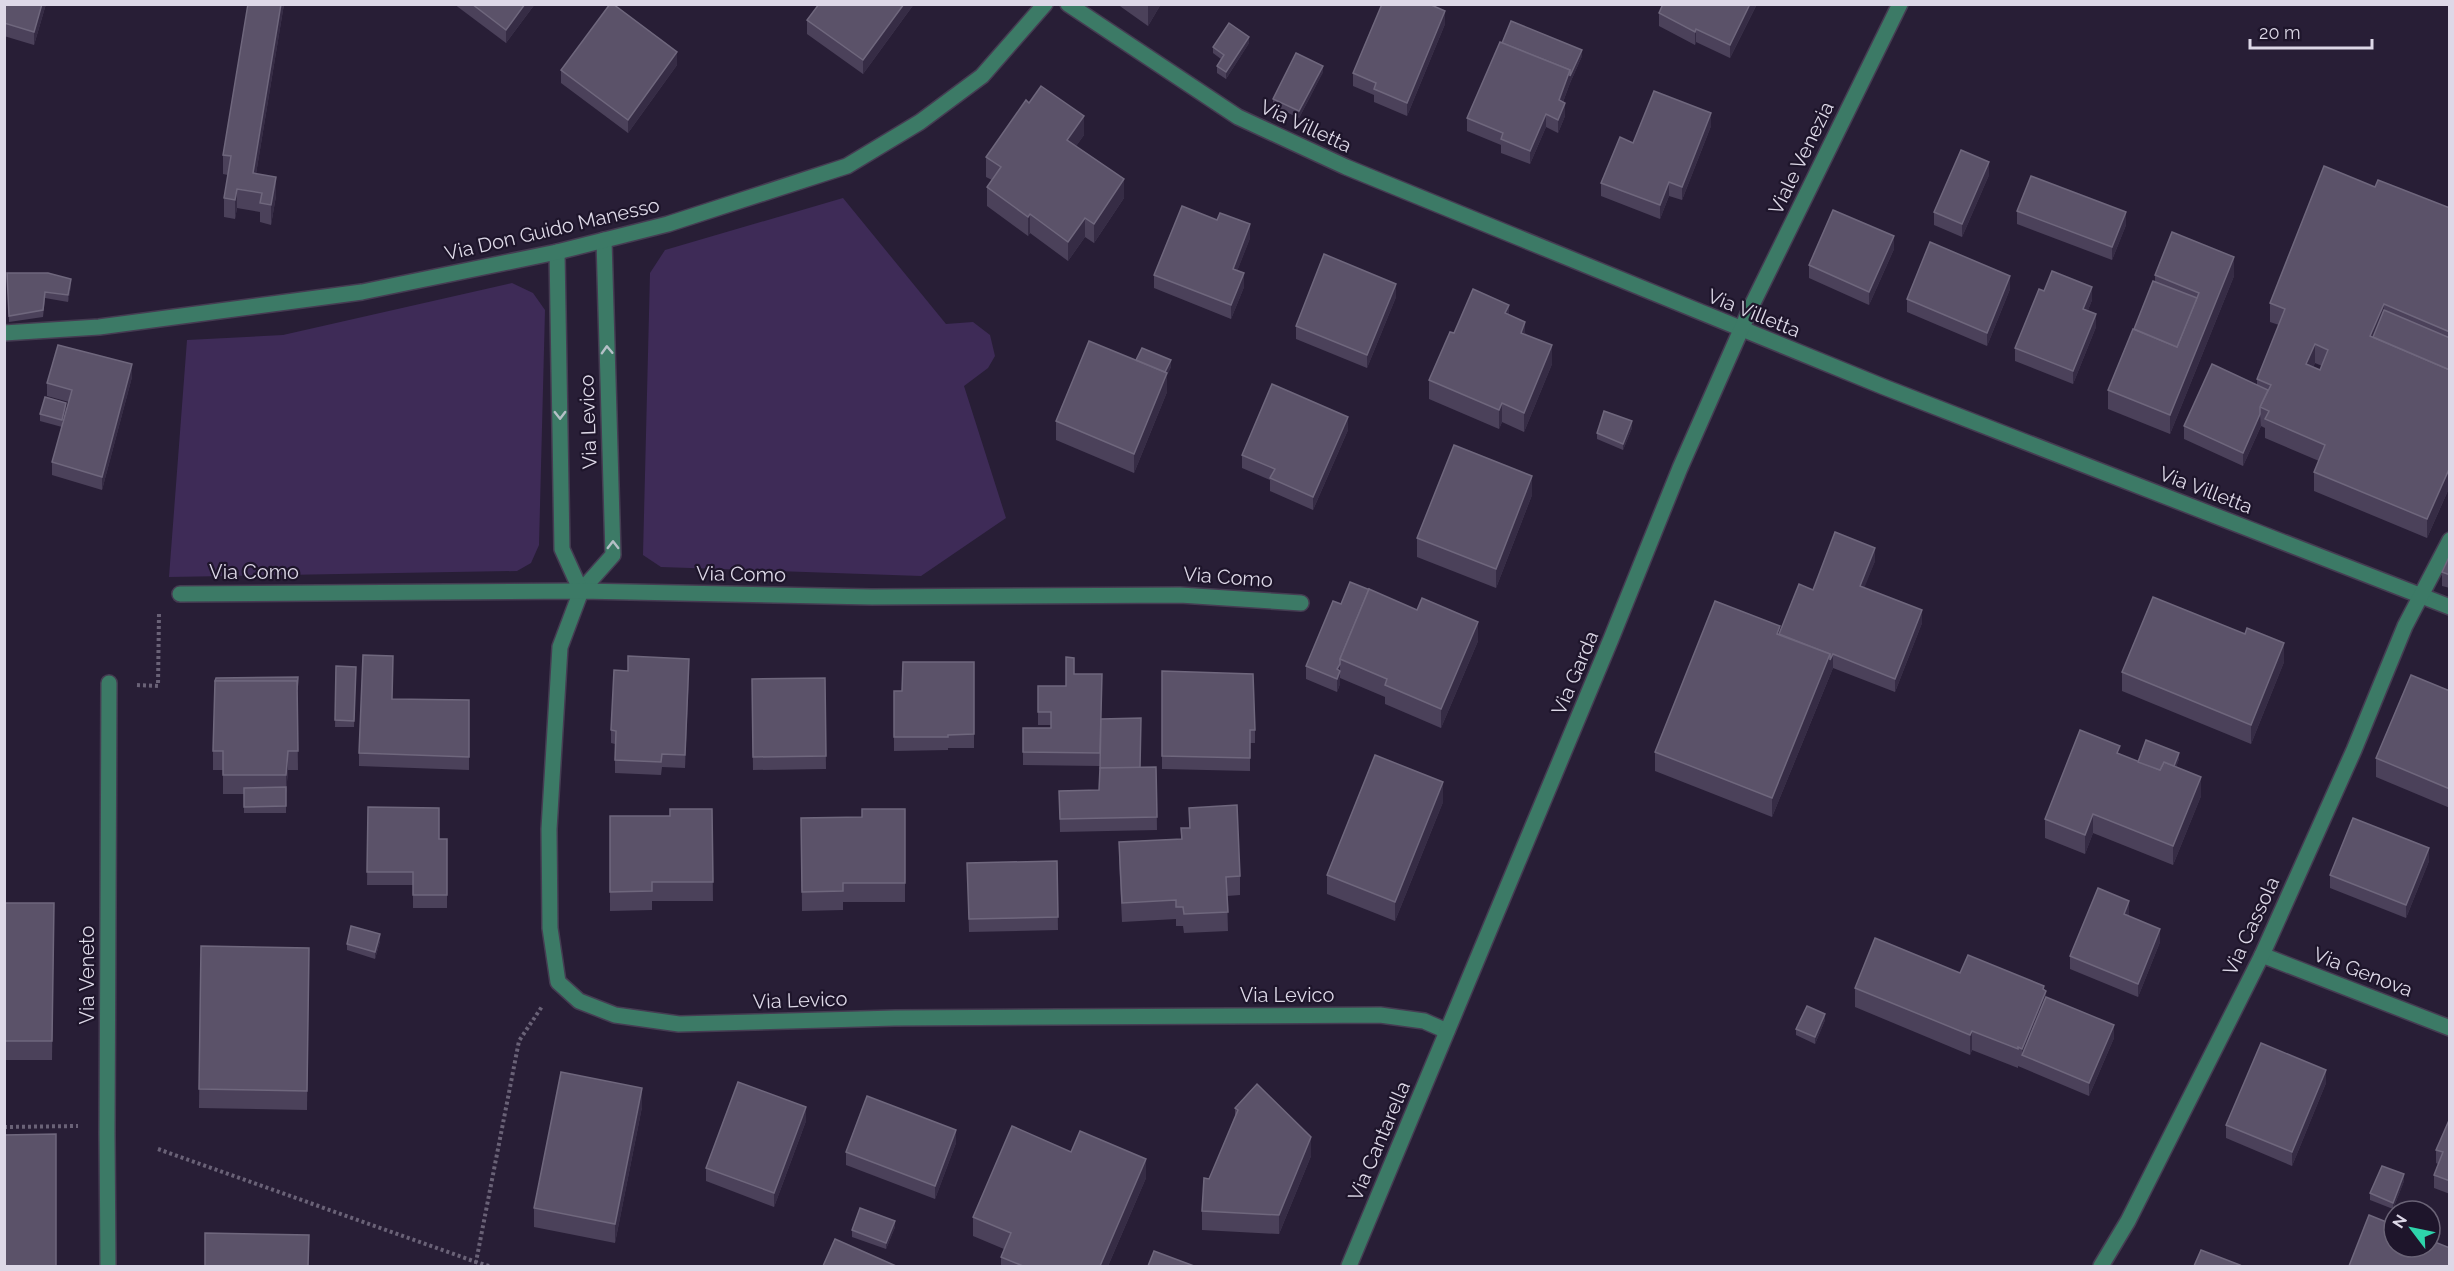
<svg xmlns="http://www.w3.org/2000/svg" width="2454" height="1271" viewBox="0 0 2454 1271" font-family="Raleway,sans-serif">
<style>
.green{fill:#3e2b57}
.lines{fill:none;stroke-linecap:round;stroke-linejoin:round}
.minor-casing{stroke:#453c52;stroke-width:18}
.path{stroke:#6a6277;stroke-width:4;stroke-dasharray:3 3;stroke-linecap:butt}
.minor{stroke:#3c7a66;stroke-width:15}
.wall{fill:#4b415a;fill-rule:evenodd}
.shaded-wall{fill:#362c45}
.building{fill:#5b5269;stroke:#6f677d;stroke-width:1.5;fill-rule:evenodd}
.oneway{stroke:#b5c0c7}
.labels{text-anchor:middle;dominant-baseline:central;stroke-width:4.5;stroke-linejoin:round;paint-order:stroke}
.street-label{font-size:20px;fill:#ddd8e7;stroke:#1e152b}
</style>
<rect width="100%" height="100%" fill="#281e36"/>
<g class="green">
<polygon points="843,198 946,324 973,322 990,335 995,356 988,368 964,386 1006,518 921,576 661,567 643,555 650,273 665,250"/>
<polygon points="512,283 533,293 545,310 539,545 531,563 517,571 169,577 187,340 283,335"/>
</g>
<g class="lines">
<defs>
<g id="minor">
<polyline points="1068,4 1238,117 1346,167 1884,387 2450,607"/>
<polyline points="604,240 613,555 581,591 560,647 549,829 550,928 558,982 579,1001 615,1015 679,1024 895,1018 1380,1015 1424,1021 1447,1031"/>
<polyline points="557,252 562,549 581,591"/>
<polyline points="4,333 99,327 362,292 557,252 668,224 847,166 920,122 982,76 1045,4"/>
<polyline points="180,594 581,591 872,597 1180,595 1301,603"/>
<polyline points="2262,955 2450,1028"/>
<polyline points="108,1266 107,1134 109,683"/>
<polyline points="1349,1266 1611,639 1680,468 1752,305 1900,4"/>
<polyline points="2101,1266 2128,1221 2262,955 2354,750 2405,626 2450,540"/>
</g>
</defs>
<use href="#minor" class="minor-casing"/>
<g class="path">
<polyline points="137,685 158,686 159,613"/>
<polyline points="4,1127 78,1126"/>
<polyline points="158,1149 476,1262"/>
<polyline points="489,1266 476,1262 519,1041 543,1005"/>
</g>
<use href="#minor" class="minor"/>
</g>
<g class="wall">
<polygon points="4,4 46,4 34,45 4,36"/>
<polygon points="248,4 284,4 256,174 276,196 271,225 260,222 260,212 237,208 235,219 224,217 224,198 228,175 223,174 223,155"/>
<polygon points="454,4 535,4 506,43"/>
<polygon points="819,4 914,4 863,74 807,34 807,20"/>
<polygon points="1117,4 1161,4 1148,26"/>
<polygon points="1757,4 1730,58 1696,42 1695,45 1659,26 1659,13"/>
<polygon points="1445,24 1407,116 1374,102 1374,95 1353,86 1353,73"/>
<polygon points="1249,43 1226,79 1217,73 1217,66 1221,59 1213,53 1213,47"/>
<polygon points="1582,56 1570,83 1563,102 1565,116 1558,133 1546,127 1530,164 1501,153 1501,145 1467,131 1467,118"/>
<polygon points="677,65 628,133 561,83 561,70"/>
<polygon points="1323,72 1299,118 1273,106 1273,99"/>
<polygon points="1029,103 1084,135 1076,146 1124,198 1094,243 1085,237 1068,261 1030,233 1028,236 987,206 987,187 992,180 986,177 986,157"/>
<polygon points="1711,126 1682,200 1669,196 1660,219 1601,196 1601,183 1633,143"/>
<polygon points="1989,175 1962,237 1934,225 1934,212"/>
<path d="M2375,187L2450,208V486L2427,538L2314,491V472L2319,461L2265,438V428L2261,426L2243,466L2184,439V426L2257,385V379L2279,325L2270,322V303ZM2315,363L2322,366L2320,370L2313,367Z"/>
<polygon points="2017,211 2126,225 2112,260 2017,224"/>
<polygon points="1250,238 1237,271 1244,287 1231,319 1154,288 1154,275"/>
<polygon points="1894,249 1869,305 1809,278 1809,265"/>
<polygon points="7,273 71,286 68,302 45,298 43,317 9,322"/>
<polygon points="2155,275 2234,276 2170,434 2108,409 2108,390 2155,281"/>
<polygon points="2010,289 1987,346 1907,312 1907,299"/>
<polygon points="2044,291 2092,300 2088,310 2096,327 2073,384 2015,361 2015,348"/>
<polygon points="1396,297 1367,368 1296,339 1296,326"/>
<polygon points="1509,315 1552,364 1524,432 1502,422 1499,429 1429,399 1429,380 1454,333"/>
<polygon points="1136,360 1171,367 1167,375 1167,392 1134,473 1056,440 1056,421"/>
<polygon points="132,377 102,490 52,475 52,462 69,402 47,396 47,383"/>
<polygon points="66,410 62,427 40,421 40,414"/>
<polygon points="1632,428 1623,450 1597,439 1597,433"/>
<polygon points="1348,430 1313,510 1270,491 1270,480 1242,468 1242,455"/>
<polygon points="1532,495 1496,588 1417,557 1417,538"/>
<polygon points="2450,555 2450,588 2442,586 2442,572"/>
<polygon points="1875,561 1864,587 1922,623 1895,692 1833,668 1772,817 1655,771 1655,752 1780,632 1813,590"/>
<polygon points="1341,604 1478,641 1441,728 1385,704 1385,697 1340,678 1340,684 1337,692 1306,679 1306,666"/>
<polygon points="974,662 974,748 948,748 948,750 894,751 894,691 902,691"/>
<polygon points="2284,662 2251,744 2122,691 2122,672"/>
<polygon points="336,666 356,667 354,727 335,727"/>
<polygon points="1162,671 1255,730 1255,743 1250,743 1250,771 1162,769"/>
<polygon points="689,672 685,768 662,767 661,775 615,773 615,744 611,743 611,730"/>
<polygon points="1074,674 1102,674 1100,766 1023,765 1023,728 1051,728 1051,725 1038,725 1038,686 1066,686"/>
<polygon points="825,678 826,769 753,770 752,679"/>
<polygon points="2450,691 2450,808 2376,777 2376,758"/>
<polygon points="297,695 298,770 288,770 286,794 286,813 244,813 244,794 223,794 223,770 213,770 213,751"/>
<polygon points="392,699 469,700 469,770 359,766 359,753"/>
<polygon points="2120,754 2138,762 2179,759 2176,767 2201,796 2173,865 2093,833 2085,854 2045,838 2045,819"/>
<polygon points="1156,767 1157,830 1060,832 1059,791 1099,790 1140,768"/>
<polygon points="1443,802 1395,921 1327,894 1327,875"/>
<polygon points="368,807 439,839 447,839 447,908 413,908 413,885 367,885"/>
<polygon points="1189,808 1240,876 1240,895 1227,896 1228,931 1184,933 1183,926 1176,926 1176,919 1122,922 1119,861 1119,842 1181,839 1181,828 1189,828"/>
<polygon points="712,809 713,901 652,901 652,910 610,911 610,816 670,816"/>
<polygon points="905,809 905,902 843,902 843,910 802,911 801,818 862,817"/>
<polygon points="1057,861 1058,930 969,932 967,863"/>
<polygon points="2429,861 2406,918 2330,888 2330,875"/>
<polygon points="4,903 54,903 52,1060 4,1060"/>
<polygon points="2129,914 2129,916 2160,942 2138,997 2070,969 2070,956"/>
<polygon points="380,941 375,959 347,950 347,944"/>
<polygon points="201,946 309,948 307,1110 199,1108"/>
<polygon points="1960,973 2044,989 2046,997 2114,1038 2089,1096 2018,1066 2018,1068 1972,1050 1970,1055 1855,1007 1855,988"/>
<polygon points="1825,1020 1815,1044 1796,1035 1796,1029"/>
<polygon points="2326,1083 2292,1166 2226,1138 2226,1125"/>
<polygon points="642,1107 615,1243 534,1227 534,1208"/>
<polygon points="1235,1108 1311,1156 1279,1234 1202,1230 1202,1211 1209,1179 1235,1117"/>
<polygon points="2450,1118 2450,1194 2434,1188 2434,1175 2438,1164 2436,1163 2436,1150"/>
<polygon points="806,1121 774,1207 706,1181 706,1168"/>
<polygon points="956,1143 935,1199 846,1165 846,1152"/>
<polygon points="1071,1152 1146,1178 1108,1266 1001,1266 1001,1257 1004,1249 973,1236 973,1217"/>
<polygon points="2404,1181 2393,1209 2370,1200 2370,1193"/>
<polygon points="895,1227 886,1249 852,1237 852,1230"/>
</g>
<g class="shaded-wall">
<polygon points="42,4 46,4 34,45 34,32"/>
<polygon points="281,4 284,4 253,192 253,173"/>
<polygon points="525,4 535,4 506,43 506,30"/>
<polygon points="904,4 914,4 863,74 863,60"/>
<polygon points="1149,4 1161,4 1148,26 1148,6"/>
<polygon points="1750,4 1757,4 1730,58 1730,45"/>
<polygon points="1445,11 1445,24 1407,116 1407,103"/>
<polygon points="1696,29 1696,42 1695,45 1695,32"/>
<polygon points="1249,37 1249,43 1226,79 1226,72"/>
<polygon points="1582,50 1582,56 1570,83 1559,113 1559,100 1570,70"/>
<polygon points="677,52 677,65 628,133 628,120"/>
<polygon points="1323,66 1323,72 1299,118 1299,111"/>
<polygon points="1565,103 1565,116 1558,133 1558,120"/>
<polygon points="1711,113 1711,126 1682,200 1682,187"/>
<polygon points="1546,114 1546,127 1530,164 1530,151"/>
<polygon points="1084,116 1084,135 1067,159 1067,140"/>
<polygon points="1989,162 1989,175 1962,237 1962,224"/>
<polygon points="276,177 276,196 271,225 271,205"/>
<polygon points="1124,179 1124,198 1094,243 1094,224"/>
<polygon points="1669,182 1669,196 1660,219 1660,205"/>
<polygon points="237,189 237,208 235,219 235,200"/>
<polygon points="2126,212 2126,225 2112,260 2112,247"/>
<polygon points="1030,214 1030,233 1028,236 1028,217"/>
<polygon points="1085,218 1085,237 1068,261 1068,242"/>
<polygon points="1250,224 1250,238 1233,282 1233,269"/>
<polygon points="1894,236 1894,249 1869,305 1869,292"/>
<polygon points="2234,257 2234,276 2170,434 2170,415"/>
<polygon points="1244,273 1244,287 1231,319 1231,305"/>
<polygon points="2010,276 2010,289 1987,346 1987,333"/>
<polygon points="71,279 71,286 68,302 68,295"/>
<polygon points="1396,284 1396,297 1367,368 1367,355"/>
<polygon points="2092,287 2092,300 2083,322 2083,309"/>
<polygon points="2384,304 2384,323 2375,344 2370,336"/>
<polygon points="1509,305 1509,324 1505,313"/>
<polygon points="2096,314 2096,327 2073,384 2073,371"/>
<polygon points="1525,322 1525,341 1521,333"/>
<polygon points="2315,344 2315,363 2306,383 2306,364"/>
<polygon points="1552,345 1552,364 1524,432 1524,413"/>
<polygon points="1171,360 1171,367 1167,375 1167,392 1134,473 1134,454 1159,383"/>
<polygon points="132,364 132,377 102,490 102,477"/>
<polygon points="66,403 66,410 62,427 62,420"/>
<polygon points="1502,403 1502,422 1499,429 1499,410"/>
<polygon points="2260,414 2261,426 2243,466 2243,453"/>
<polygon points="1348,417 1348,430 1313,510 1313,497"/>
<polygon points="1632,421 1632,428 1623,450 1623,444"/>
<polygon points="2450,467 2450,486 2427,538 2427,519"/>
<polygon points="1532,476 1532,495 1496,588 1496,569"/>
<polygon points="1875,548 1875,561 1860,599 1860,586"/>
<polygon points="1922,610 1922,623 1895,692 1895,679"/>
<polygon points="1478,622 1478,641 1441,728 1441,709"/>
<polygon points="2284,643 2284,662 2251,744 2251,725"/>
<polygon points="1830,654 1833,654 1833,668 1772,817 1772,798"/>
<polygon points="689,659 689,672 685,768 685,755"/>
<polygon points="1340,664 1340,684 1337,692 1337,669"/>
<polygon points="288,751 288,770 286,794 286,775"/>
<polygon points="2179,753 2179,759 2170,783 2170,777"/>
<polygon points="2201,777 2201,796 2173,865 2173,846"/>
<polygon points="1443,782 1443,802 1395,921 1395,902"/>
<polygon points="2093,814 2093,833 2085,854 2085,835"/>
<polygon points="2429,848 2429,861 2406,918 2406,905"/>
<polygon points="2129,901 2129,914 2124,927 2124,914"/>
<polygon points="2160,929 2160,942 2138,997 2138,984"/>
<polygon points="380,934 380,941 375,959 375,952"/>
<polygon points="2044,986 2044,997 2046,991 2046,1010 2022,1055 2022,1049"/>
<polygon points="1825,1014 1825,1020 1815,1044 1815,1037"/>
<polygon points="2114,1025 2114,1038 2089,1096 2089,1083"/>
<polygon points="1972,1031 1972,1050 1970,1055 1970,1035"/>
<polygon points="2326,1070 2326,1083 2292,1166 2292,1152"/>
<polygon points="642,1088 642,1107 615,1243 615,1224"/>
<polygon points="806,1107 806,1121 774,1207 774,1193"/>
<polygon points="956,1130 956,1143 935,1199 935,1186"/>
<polygon points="1311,1137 1311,1156 1279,1234 1279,1215"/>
<polygon points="1146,1159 1146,1178 1108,1266 1100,1266"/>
<polygon points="2404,1174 2404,1181 2393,1209 2393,1203"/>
<polygon points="895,1221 895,1227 886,1249 886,1243"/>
</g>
<g class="building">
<polygon points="4,4 42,4 34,32 4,23"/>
<polygon points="248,4 281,4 253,173 276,177 271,205 260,203 262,193 237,189 235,200 224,198 231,156 223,155"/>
<polygon points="472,4 525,4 506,30"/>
<polygon points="610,4 613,4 677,52 628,120 561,70"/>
<polygon points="819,4 904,4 863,60 807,20"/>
<polygon points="1382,4 1429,4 1445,11 1407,103 1374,89 1376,83 1353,73"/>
<polygon points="1663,4 1750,4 1730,45 1696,29 1695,32 1659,13"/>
<polygon points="1511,21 1582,50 1570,76 1570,70 1502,43"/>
<polygon points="1229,23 1249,37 1226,72 1217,66 1224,55 1213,47"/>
<polygon points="1500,42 1570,70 1559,100 1565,103 1558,120 1546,114 1530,151 1501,139 1503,133 1467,118"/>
<polygon points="1296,53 1323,66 1299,111 1273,99"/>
<polygon points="1041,86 1084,116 1067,140 1124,179 1094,224 1085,218 1068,242 1030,214 1028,217 987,187 1001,167 986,157 1026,100 1029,103"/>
<polygon points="1654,91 1711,113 1682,187 1669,182 1660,205 1601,183 1620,137 1633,143"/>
<polygon points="1961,150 1989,162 1962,224 1934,212"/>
<path d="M2324,166L2375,187L2378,180L2450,208V332L2384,304L2370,336L2450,370V467L2427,519L2314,472L2325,445L2265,419L2269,411L2260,407L2271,385L2257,379L2285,309L2270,303ZM2315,344L2328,350L2320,370L2306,364Z"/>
<polygon points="2031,176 2126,212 2112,247 2017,211"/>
<polygon points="1182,206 1217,220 1220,213 1250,224 1233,269 1244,273 1231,305 1154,275"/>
<polygon points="1833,210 1894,236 1869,292 1809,265"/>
<polygon points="2172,232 2234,257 2170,415 2108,390 2133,329 2177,347 2199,293 2155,275"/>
<polygon points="1930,242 2010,276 1987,333 1907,299"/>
<polygon points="1324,254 1396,284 1367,355 1296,326"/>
<polygon points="2052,271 2092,287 2083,309 2096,314 2073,371 2015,348 2039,289 2044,291"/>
<polygon points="7,273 48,273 71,279 68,295 45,292 43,310 9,316"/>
<polygon points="2153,281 2197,298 2177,347 2134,329"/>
<polygon points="1473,289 1509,305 1505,313 1525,322 1521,333 1552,345 1524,413 1502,403 1499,410 1429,380 1450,332 1454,333"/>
<polygon points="2384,310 2450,338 2450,370 2373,337"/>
<polygon points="1089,341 1167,373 1134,454 1056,421"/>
<polygon points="58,345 132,364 102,477 52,462 72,390 47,383"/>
<polygon points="1142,348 1171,360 1165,372 1136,360"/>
<polygon points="2212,364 2268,390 2260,407 2260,414 2243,453 2184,426"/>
<polygon points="1272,384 1348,417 1313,497 1270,478 1275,469 1242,455"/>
<polygon points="45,397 66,403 62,420 40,414"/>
<polygon points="1604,411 1632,421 1623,444 1597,433"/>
<polygon points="1454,445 1532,476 1496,569 1417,538"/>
<polygon points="1835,532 1875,548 1860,586 1922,610 1895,679 1833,654 1830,660 1830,654 1779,634 1799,584 1813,590"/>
<polygon points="2450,555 2450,575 2442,572"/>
<polygon points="1350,582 1370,590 1369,589 1340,659 1340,664 1337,669 1340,671 1337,679 1306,666 1333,601 1341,604"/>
<polygon points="1369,589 1417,610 1422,598 1478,622 1441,709 1385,685 1387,679 1340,659"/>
<polygon points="2153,597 2245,634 2247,628 2284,643 2251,725 2122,672"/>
<polygon points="1715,601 1780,626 1777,634 1830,654 1772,798 1655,752"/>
<polygon points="363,655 393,656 392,699 469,700 469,757 359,753"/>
<polygon points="628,656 689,659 685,755 662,754 661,762 615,760 616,731 611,730 614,670 628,671"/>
<polygon points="1066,657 1074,658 1074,674 1102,674 1100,753 1023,752 1023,728 1051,728 1051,712 1038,712 1038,686 1066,686"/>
<polygon points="903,662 974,662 974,734 948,735 948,737 894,737 894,691 902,691"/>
<polygon points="336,666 356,667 354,721 335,720"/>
<polygon points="1162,671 1253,674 1255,730 1250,730 1250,758 1162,756"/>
<polygon points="2411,675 2450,691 2450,789 2376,758"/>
<polygon points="298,677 297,690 297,681 215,681 216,678"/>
<polygon points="825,678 826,756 753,757 752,679"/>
<polygon points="215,681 297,681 298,751 288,751 286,775 223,775 223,751 213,751"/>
<polygon points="1141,718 1140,768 1100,768 1101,719"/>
<polygon points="2080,730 2120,746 2117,753 2160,770 2164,762 2201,777 2173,846 2093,814 2085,835 2045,819"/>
<polygon points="2146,740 2179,753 2174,766 2164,762 2160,770 2138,762"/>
<polygon points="1375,755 1443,782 1395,902 1327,875"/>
<polygon points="1156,767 1157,817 1060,819 1059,791 1099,790 1100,768"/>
<polygon points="286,787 286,806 244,807 244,788"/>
<polygon points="1237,805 1240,876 1226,877 1228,912 1184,914 1183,907 1176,907 1176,900 1122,903 1119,842 1182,839 1181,828 1190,828 1189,808"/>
<polygon points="368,807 439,808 439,839 447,839 447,895 413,895 413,872 367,872"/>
<polygon points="670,809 712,809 713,882 652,882 652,891 610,892 610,816 670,816"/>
<polygon points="862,809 905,809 905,883 843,883 843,891 802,892 801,818 862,817"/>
<polygon points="2353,818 2429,848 2406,905 2330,875"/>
<polygon points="1057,861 1058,917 969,919 967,863"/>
<polygon points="2098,888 2129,901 2124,914 2160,929 2138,984 2070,956"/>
<polygon points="4,903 54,903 52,1041 4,1041"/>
<polygon points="351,926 380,934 375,952 347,944"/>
<polygon points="1875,938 1960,973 1968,955 2044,986 2043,989 2046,991 2022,1049 2018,1047 2018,1049 1972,1031 1970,1035 1855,988"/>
<polygon points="201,946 309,948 307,1091 199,1089"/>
<polygon points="2046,997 2114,1025 2089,1083 2022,1055"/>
<polygon points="1807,1006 1825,1014 1815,1037 1796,1029"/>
<polygon points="2261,1043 2326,1070 2292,1152 2226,1125"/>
<polygon points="561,1072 642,1088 615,1224 534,1208"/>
<polygon points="738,1082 806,1107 774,1193 706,1168"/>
<polygon points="1257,1084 1311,1137 1279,1215 1202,1211 1204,1178 1209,1179 1238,1110 1235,1108"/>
<polygon points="867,1096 956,1130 935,1186 846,1152"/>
<polygon points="2450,1118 2450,1181 2434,1175 2443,1152 2436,1150"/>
<polygon points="1012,1126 1071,1152 1080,1131 1146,1159 1100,1266 1023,1266 1001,1257 1011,1233 973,1217"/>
<polygon points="56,1134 56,1266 4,1266 4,1135"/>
<polygon points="2382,1166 2404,1174 2393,1203 2370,1193"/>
<polygon points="860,1208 895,1221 886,1243 852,1230"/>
<polygon points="2369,1215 2394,1225 2394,1247 2430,1247 2430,1240 2450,1248 2450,1266 2349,1266"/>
<polygon points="205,1233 309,1235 308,1266 205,1266"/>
<polygon points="835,1239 896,1266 823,1266"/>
<polygon points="2201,1250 2240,1265 2239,1266 2194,1266"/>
<polygon points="1154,1251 1194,1266 1148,1266"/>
</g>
<defs><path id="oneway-chevron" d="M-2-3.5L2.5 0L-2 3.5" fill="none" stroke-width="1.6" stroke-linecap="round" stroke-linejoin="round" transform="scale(1.5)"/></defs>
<g class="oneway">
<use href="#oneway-chevron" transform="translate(607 350) rotate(-92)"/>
<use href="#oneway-chevron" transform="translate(560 415) rotate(89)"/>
<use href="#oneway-chevron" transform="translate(613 545) rotate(-90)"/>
</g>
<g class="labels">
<g class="street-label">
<text transform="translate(1306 126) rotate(25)">Via Villetta</text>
<text transform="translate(1801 158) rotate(-64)">Viale Venezia</text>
<text transform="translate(552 229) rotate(-13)">Via Don Guido Manesso</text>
<text transform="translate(1754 313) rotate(22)">Via Villetta</text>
<text transform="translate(588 422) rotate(-92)">Via Levico</text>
<text transform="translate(2206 490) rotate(21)">Via Villetta</text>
<text x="254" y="572">Via Como</text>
<text transform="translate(741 574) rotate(1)">Via Como</text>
<text transform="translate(1228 577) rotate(4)">Via Como</text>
<text transform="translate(1575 673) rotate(-67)">Via Garda</text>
<text transform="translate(2251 926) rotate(-65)">Via Cassola</text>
<text transform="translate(2363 972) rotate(21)">Via Genova</text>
<text transform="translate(87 975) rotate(-90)">Via Veneto</text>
<text x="1287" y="995">Via Levico</text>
<text transform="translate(800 1000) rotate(-2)">Via Levico</text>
<text transform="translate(1379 1141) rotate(-67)">Via Cantarella</text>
</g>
</g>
<rect width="2454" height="1271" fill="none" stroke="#ddd8e7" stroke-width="12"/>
<g transform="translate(2412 1229) rotate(302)"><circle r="28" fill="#1e152b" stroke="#6a6376" stroke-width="1.5"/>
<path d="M0-4.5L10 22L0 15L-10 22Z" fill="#2ed4ab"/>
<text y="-9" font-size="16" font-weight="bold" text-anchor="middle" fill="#ddd8e7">N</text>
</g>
<path d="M2250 39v9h122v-9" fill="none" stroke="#ddd8e7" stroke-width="3"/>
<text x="2259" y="39" font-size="18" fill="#ddd8e7" stroke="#1e152b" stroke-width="4.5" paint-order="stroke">20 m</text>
</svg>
